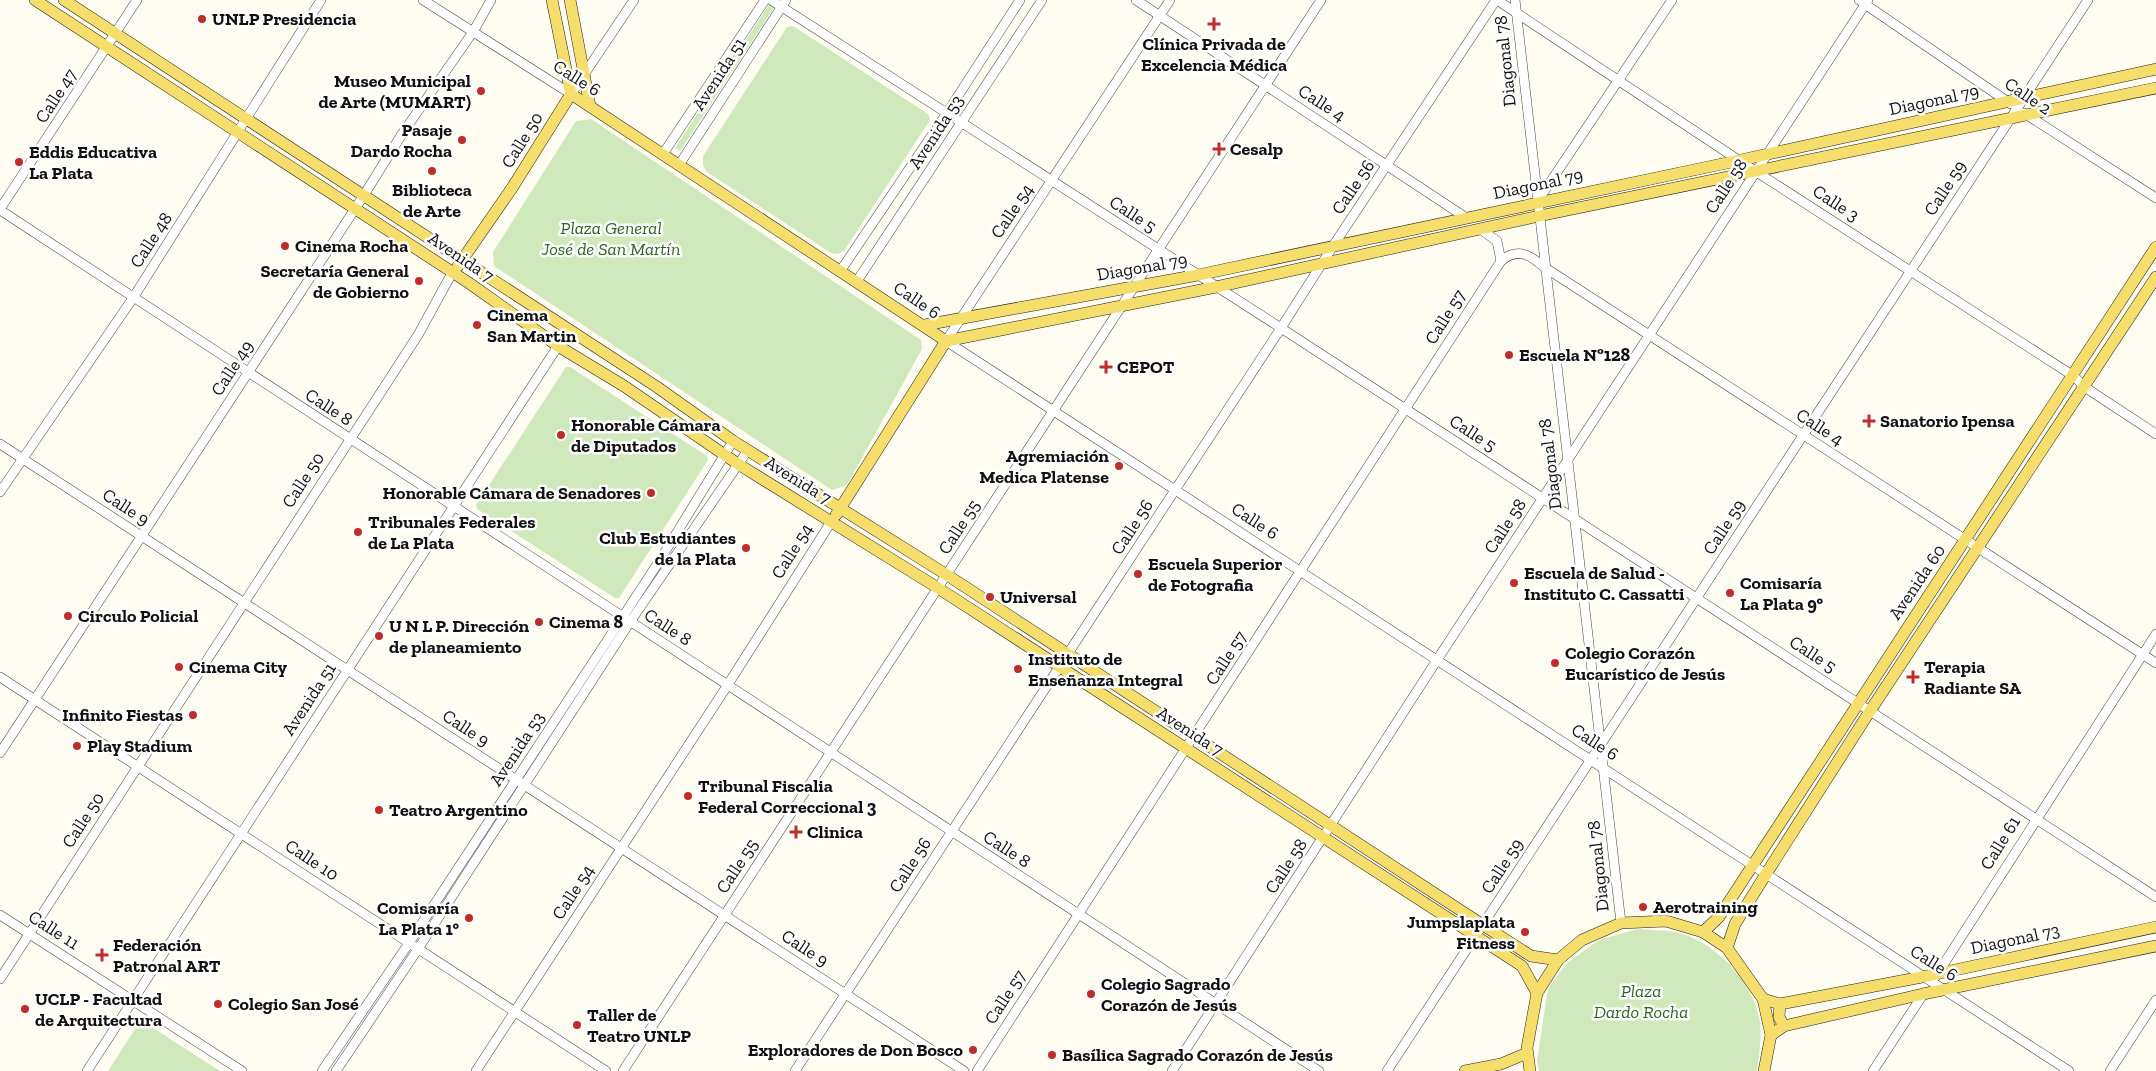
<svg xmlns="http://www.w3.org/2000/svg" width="2156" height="1071" viewBox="0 0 2156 1071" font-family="'Zilla Slab',serif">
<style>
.green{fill:#d0e9bc}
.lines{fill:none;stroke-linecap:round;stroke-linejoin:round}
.minor-casing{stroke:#434343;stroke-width:10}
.major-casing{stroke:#212121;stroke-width:12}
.minor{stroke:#fff;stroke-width:9}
.major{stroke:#f5de6c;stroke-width:11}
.poi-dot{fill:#be2d29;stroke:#fff;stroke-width:2}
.labels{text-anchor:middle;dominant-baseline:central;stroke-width:5;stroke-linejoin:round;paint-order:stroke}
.poi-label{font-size:18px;font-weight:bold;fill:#101010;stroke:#fff;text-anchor:start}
.street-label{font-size:18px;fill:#101010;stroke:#fff}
.park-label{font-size:18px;font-style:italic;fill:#2a6720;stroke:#fff}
</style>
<rect width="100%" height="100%" fill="#fffdf2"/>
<g class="green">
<polygon points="770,3 775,6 680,151 675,148"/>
<polygon points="793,26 928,114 930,120 844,251 838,254 831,253 707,172 703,165 703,156 787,27"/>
<polygon points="591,119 921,340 922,349 847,485 832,490 494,266 493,252 576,121"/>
<polygon points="566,367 570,367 707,456 708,460 619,598 615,598 477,509 476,505"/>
<path d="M1637,929C1649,930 1663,930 1675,932C1714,940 1754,982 1760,1022C1762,1038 1759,1055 1757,1071H1539L1537,1061L1547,994L1550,986L1567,963L1599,940Z"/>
<polygon points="143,1022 144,1022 220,1071 108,1071 139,1023"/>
</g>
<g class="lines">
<defs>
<g id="minor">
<polyline points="423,0 571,94 634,0"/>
<polyline points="771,0 1281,328 2156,897"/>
<polyline points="1136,0 1465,217"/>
<polyline points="1170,0 946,341 2069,1071"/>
<polyline points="1497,0 1755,171 2075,377 2083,386 2156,434"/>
<polyline points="1515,0 1621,923"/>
<polyline points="1859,0 2011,104"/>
<polyline points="2024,113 2156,198"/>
<polyline points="663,154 765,0"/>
<polyline points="679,165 786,0"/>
<polyline points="1537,202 1672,0"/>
<polyline points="0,209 137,0"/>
<polyline points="0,210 1319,1071"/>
<polyline points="1480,229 1497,241 1501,261"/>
<polyline points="841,270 947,113 1020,0"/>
<polyline points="857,281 1042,0"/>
<polyline points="0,444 964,1071"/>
<polyline points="0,492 133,298 321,0"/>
<polyline points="0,677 606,1071"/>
<polyline points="0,753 364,195 402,134 473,32 491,0"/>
<polyline points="0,915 242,1071"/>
<polyline points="1936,976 2156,634"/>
<polyline points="0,979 418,335 452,273"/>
<polyline points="87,1071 558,346"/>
<polyline points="322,1071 409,943 660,560 733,441"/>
<polyline points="336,1071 418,949 630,622 748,450"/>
<polyline points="476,1071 727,686 831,522"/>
<polyline points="623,1071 1321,0"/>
<polyline points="795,1071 1281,328 1333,246 1496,0"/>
<path d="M977,1071L1501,261C1518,247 1530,255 1544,267L2156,663"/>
<polyline points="1172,1071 1437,660 1868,0"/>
<polyline points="1387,1071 2088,0"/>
<polyline points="1873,1071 1924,993"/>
<polyline points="2110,1071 2156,1000"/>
</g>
<g id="major">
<polyline points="35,0 469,283 558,346 624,386 738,464 938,588 1522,966 1537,993"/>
<polyline points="64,0 657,387 733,441 947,575 1483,925 1531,956 1558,960"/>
<polyline points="552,0 571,94"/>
<polyline points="570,0 590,106"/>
<polyline points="571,94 946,341"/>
<polyline points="458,266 512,188 571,94"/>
<polyline points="925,325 1198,275 1741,160 2156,69"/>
<polyline points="946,341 1216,287 1539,216 2156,88"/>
<polyline points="836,515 946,341"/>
<polyline points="1703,932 1719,917 2156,247"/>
<polyline points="1727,948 1735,924 1766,874 1870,711 2156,277"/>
<polyline points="1763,999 1780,1004 1922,977 2156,927"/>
<polyline points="1780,1004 1779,1017 1784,1026"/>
<polyline points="1771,1035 1784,1026 1923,994 2156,946"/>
<polyline points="1465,1071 1501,1064 1527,1053"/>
<polyline points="1530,1071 1527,1048 1537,993 1558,960 1582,940 1621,923 1666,921 1703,932 1727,948 1763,999 1771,1035 1764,1071"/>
</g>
</defs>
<use href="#minor" class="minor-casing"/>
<use href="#major" class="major-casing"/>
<use href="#minor" class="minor"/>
<use href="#major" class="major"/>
</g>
<g class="poi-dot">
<circle cx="202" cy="19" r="5"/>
<path d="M1211.5 16.5h5v5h5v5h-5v5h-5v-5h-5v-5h5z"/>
<circle cx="481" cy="91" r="5"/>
<circle cx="462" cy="140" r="5"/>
<path d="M1216.5 141.5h5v5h5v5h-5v5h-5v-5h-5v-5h5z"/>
<circle cx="19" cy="162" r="5"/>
<circle cx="432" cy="171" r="5"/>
<circle cx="285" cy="246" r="5"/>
<circle cx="419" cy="281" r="5"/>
<circle cx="477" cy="325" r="5"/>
<circle cx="1509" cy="355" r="5"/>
<path d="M1103.5 359.5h5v5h5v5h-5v5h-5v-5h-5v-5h5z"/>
<path d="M1866.5 413.5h5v5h5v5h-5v5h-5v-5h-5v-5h5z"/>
<circle cx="561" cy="435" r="5"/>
<circle cx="1119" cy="466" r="5"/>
<circle cx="651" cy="493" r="5"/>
<circle cx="358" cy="532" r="5"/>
<circle cx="746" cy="548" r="5"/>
<circle cx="1138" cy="574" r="5"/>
<circle cx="1514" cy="583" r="5"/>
<circle cx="1730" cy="593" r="5"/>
<circle cx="990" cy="597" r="5"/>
<circle cx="68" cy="616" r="5"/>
<circle cx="539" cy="622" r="5"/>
<circle cx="379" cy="636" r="5"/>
<circle cx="1555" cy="663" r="5"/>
<circle cx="179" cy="667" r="5"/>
<circle cx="1018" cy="669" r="5"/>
<path d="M1910.5 669.5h5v5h5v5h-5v5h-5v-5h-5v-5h5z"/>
<circle cx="193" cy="715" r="5"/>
<circle cx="77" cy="746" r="5"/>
<circle cx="688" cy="796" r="5"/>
<circle cx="379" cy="810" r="5"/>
<path d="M793.5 824.5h5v5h5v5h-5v5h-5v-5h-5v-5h5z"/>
<circle cx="1643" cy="907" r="5"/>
<circle cx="469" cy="918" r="5"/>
<circle cx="1525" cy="932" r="5"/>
<path d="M99.5 947.5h5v5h5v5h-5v5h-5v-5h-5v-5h5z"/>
<circle cx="1091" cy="994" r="5"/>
<circle cx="218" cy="1004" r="5"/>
<circle cx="25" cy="1009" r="5"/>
<circle cx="577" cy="1025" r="5"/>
<circle cx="973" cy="1050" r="5"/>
<circle cx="1052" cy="1055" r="5"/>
</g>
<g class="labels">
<g class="poi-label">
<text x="212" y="19">UNLP Presidencia</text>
<text x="1214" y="44" text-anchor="middle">Clínica Privada de<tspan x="1214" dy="21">Excelencia Médica</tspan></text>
<text x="471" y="81" text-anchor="end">Museo Municipal<tspan x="471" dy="21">de Arte (MUMART)</tspan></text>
<text x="452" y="130" text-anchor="end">Pasaje<tspan x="452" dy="21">Dardo Rocha</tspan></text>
<text x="1230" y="149">Cesalp</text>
<text x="29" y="152">Eddis Educativa<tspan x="29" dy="21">La Plata</tspan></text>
<text x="432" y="190" text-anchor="middle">Biblioteca<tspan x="432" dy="21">de Arte</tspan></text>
<text x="295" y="246">Cinema Rocha</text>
<text x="409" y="271" text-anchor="end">Secretaría General<tspan x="409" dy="21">de Gobierno</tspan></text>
<text x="487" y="315">Cinema<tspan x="487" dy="21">San Martin</tspan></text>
<text x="1519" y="355">Escuela Nº128</text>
<text x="1117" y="367">CEPOT</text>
<text x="1880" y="421">Sanatorio Ipensa</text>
<text x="571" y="425">Honorable Cámara<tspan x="571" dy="21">de Diputados</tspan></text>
<text x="1109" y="456" text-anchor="end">Agremiación<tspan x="1109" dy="21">Medica Platense</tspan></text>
<text x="641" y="493" text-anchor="end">Honorable Cámara de Senadores</text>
<text x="368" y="522">Tribunales Federales<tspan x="368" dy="21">de La Plata</tspan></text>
<text x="736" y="538" text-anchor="end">Club Estudiantes<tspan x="736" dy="21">de la Plata</tspan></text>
<text x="1148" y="564">Escuela Superior<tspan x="1148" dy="21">de Fotografia</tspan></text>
<text x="1524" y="573">Escuela de Salud -<tspan x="1524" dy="21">Instituto C. Cassatti</tspan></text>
<text x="1740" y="583">Comisaría<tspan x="1740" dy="21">La Plata 9°</tspan></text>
<text x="1000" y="597">Universal</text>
<text x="78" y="616">Circulo Policial</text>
<text x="549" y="622">Cinema 8</text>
<text x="389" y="626">U N L P. Dirección<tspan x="389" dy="21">de planeamiento</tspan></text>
<text x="1565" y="653">Colegio Corazón<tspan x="1565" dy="21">Eucarístico de Jesús</tspan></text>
<text x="1028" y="659">Instituto de<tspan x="1028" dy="21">Enseñanza Integral</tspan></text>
<text x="189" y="667">Cinema City</text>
<text x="1924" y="667">Terapia<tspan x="1924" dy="21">Radiante SA</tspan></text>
<text x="183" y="715" text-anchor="end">Infinito Fiestas</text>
<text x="87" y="746">Play Stadium</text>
<text x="698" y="786">Tribunal Fiscalia<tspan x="698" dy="21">Federal Correccional 3</tspan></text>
<text x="389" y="810">Teatro Argentino</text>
<text x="807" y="832">Clinica</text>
<text x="1653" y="907">Aerotraining</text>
<text x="459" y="908" text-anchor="end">Comisaría<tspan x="459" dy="21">La Plata 1°</tspan></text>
<text x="1515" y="922" text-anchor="end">Jumpslaplata<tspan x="1515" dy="21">Fitness</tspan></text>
<text x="113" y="945">Federación<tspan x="113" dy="21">Patronal ART</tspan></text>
<text x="1101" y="984">Colegio Sagrado<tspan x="1101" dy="21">Corazón de Jesús</tspan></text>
<text x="35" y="999">UCLP - Facultad<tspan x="35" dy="21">de Arquitectura</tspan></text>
<text x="228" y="1004">Colegio San José</text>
<text x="587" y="1015">Taller de<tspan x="587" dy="21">Teatro UNLP</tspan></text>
<text x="963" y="1050" text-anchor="end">Exploradores de Don Bosco</text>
<text x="1062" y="1055">Basílica Sagrado Corazón de Jesús</text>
</g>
<g class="street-label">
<text transform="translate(1505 61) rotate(-96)">Diagonal 78</text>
<text transform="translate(719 74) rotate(-57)">Avenida 51</text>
<text transform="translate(577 78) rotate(32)">Calle 6</text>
<text transform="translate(56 96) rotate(-57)">Calle 47</text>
<text transform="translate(2028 96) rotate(34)">Calle 2</text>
<text transform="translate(1934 100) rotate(-12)">Diagonal 79</text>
<text transform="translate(1322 103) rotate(33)">Calle 4</text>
<text transform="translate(936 132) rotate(-57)">Avenida 53</text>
<text transform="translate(522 140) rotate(-58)">Calle 50</text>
<text transform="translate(1538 184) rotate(-12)">Diagonal 79</text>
<text transform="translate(1726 186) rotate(-57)">Calle 58</text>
<text transform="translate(1353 187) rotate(-56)">Calle 56</text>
<text transform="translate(1945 188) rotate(-57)">Calle 59</text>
<text transform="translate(1836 203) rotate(33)">Calle 3</text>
<text transform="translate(1012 211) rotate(-56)">Calle 54</text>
<text transform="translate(1133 214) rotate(33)">Calle 5</text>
<text transform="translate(151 240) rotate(-57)">Calle 48</text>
<text transform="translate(461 257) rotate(34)">Avenida 7</text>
<text transform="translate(1142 267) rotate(-10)">Diagonal 79</text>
<text transform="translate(917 300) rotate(34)">Calle 6</text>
<text transform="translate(1445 317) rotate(-58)">Calle 57</text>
<text transform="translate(232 368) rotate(-57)">Calle 49</text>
<text transform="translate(329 407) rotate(33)">Calle 8</text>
<text transform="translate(1820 427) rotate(33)">Calle 4</text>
<text transform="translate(1473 433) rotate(33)">Calle 5</text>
<text transform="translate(1550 464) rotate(-97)">Diagonal 78</text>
<text transform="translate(303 480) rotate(-57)">Calle 50</text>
<text transform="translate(798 480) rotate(32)">Avenida 7</text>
<text transform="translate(126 507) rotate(33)">Calle 9</text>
<text transform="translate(1255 521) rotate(33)">Calle 6</text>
<text transform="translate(1505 526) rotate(-57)">Calle 58</text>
<text transform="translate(959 527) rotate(-57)">Calle 55</text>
<text transform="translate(1132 527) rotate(-57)">Calle 56</text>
<text transform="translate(1724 527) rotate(-57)">Calle 59</text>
<text transform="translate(792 551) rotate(-58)">Calle 54</text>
<text transform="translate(1917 582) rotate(-56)">Avenida 60</text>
<text transform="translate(668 627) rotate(33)">Calle 8</text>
<text transform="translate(1813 654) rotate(33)">Calle 5</text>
<text transform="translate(1226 658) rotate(-57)">Calle 57</text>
<text transform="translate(309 699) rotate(-57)">Avenida 51</text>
<text transform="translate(466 728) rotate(33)">Calle 9</text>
<text transform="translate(1190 731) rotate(33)">Avenida 7</text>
<text transform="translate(1595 742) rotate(33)">Calle 6</text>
<text transform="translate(517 749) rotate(-57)">Avenida 53</text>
<text transform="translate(83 820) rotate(-57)">Calle 50</text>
<text transform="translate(2000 843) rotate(-58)">Calle 61</text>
<text transform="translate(1007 849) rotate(33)">Calle 8</text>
<text transform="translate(312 860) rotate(33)">Calle 10</text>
<text transform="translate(910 865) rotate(-57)">Calle 56</text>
<text transform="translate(737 866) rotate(-57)">Calle 55</text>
<text transform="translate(1286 866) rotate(-57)">Calle 58</text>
<text transform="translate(1502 866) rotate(-57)">Calle 59</text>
<text transform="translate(1598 866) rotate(-96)">Diagonal 78</text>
<text transform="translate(573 892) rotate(-57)">Calle 54</text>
<text transform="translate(54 930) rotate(33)">Calle 11</text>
<text transform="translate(2015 939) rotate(-12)">Diagonal 73</text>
<text transform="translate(805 948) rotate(33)">Calle 9</text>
<text transform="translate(1934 963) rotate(32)">Calle 6</text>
<text transform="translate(1005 997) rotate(-57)">Calle 57</text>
</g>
<g class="park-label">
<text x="611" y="228">Plaza General<tspan x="611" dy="21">José de San Martín</tspan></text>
<text x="1641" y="991">Plaza<tspan x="1641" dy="21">Dardo Rocha</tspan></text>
</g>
</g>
</svg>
